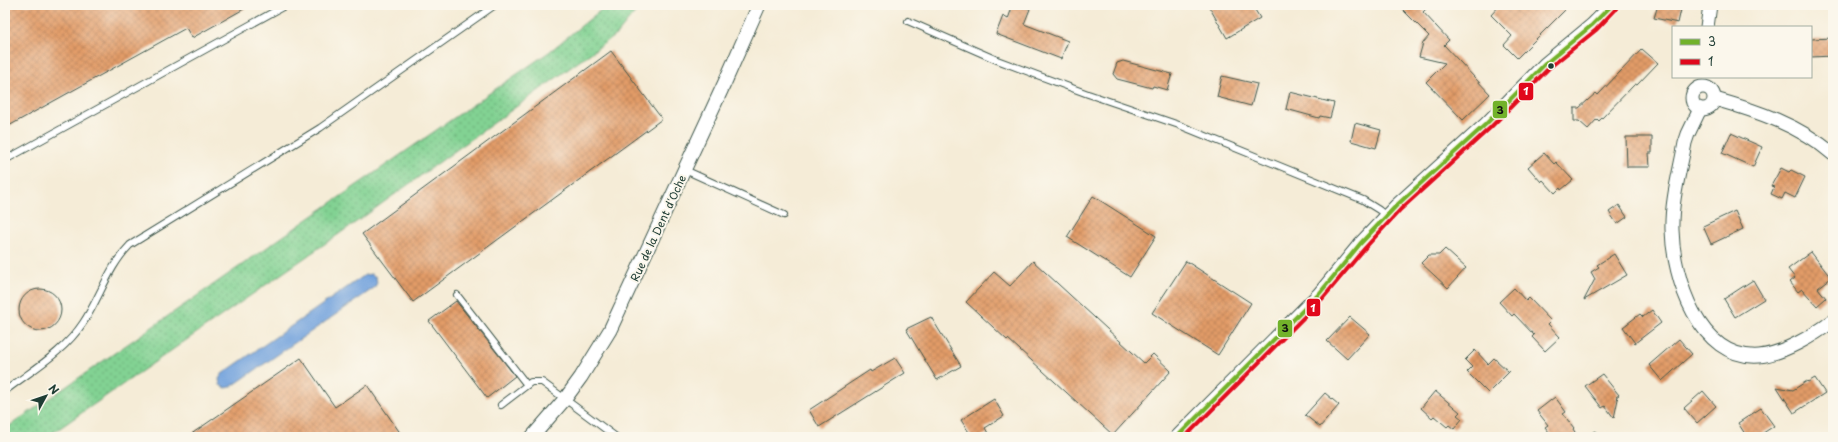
<svg xmlns="http://www.w3.org/2000/svg" width="1838" height="442" viewBox="0 0 1838 442" font-family="'Playpen Sans',sans-serif">
<style>
.grass{fill:url(#grass-dots);stroke:#508864}
.water{fill:#73a3dd;stroke:#497088}
.building{fill:url(#building-cross-hatch)}
.lines{fill:none;stroke-linecap:round;stroke-linejoin:round}
.lane-casing{stroke:#3f574c;stroke-width:8}
.street-casing{stroke:#3f574c;stroke-width:15}
.lane{stroke:#fff;stroke-width:6}
.street{stroke:#fff;stroke-width:13}
.bus-1-casing{stroke:#fbf7ec;stroke-width:7}
.bus-2-casing{stroke:#fbf7ec;stroke-width:7}
.bus-1{stroke:#72b22a;stroke-width:4}
.bus-2{stroke:#e1071b;stroke-width:4}
.bus-dot{fill:#1f3d34;stroke:#fbf7ec;stroke-width:1.5}
.labels{text-anchor:middle;dominant-baseline:central;stroke-width:4;stroke-linejoin:round;paint-order:stroke}
.street-label{font-size:11px;fill:#1f3d34;stroke:#fbf7ec}
.line-badge{stroke:#fbf7ec;stroke-width:1.5}
.badge-label{font-size:11px;text-anchor:middle;font-weight:bold;fill:#fff}
.pale-badge-label{font-size:11px;text-anchor:middle;font-weight:bold;fill:#111}
</style>
<defs>
<pattern id="grass-dots" width="8" height="8" patternUnits="userSpaceOnUse"><rect width="8" height="8" fill="#82d293"/><path d="M2 2h.1M6 6h.1" fill="none" stroke="#6aac79" stroke-width="1.8" stroke-linecap="round"/></pattern>
<pattern id="building-cross-hatch" width="8" height="8" patternUnits="userSpaceOnUse"><rect width="8" height="8" fill="#e29b68"/><path d="M0 0l8 8M0 8l8-8" fill="none" stroke="#b78056"/></pattern>
</defs>
<rect width="100%" height="100%" fill="#fbf7ec"/>
<filter id="ink" filterUnits="userSpaceOnUse"><feTurbulence type="fractalNoise" baseFrequency=".025" numOctaves="2"/><feDisplacementMap in="SourceGraphic" scale="8" xChannelSelector="R" yChannelSelector="G"/><feConvolveMatrix kernelMatrix="1 2 1 2 8 2 1 2 1" color-interpolation-filters="sRGB"/></filter>
<filter id="wash" filterUnits="userSpaceOnUse"><feTurbulence type="fractalNoise" baseFrequency=".012" numOctaves="4" result="noise"/><feDisplacementMap in="SourceGraphic" scale="16" xChannelSelector="R" yChannelSelector="G"/><feGaussianBlur stdDeviation="0.9" result="paint"/><feColorMatrix in="noise" values="0 0 0 0 0 0 0 0 0 0 0 0 0 0 0 0 0 1.4 0 .05"/><feComposite in="paint" operator="in"/></filter>
<g filter="url(#wash)">
<rect width="100%" height="100%" fill="#f5ecd7"/>
<polygon class="grass" points="607,5 641,5 617,34 362,218 47,437 5,437 5,429 549,52"/>
<polygon class="water" points="371,274 376,277 377,283 374,288 231,387 226,388 220,385 219,379 222,374 365,275"/>
<g id="blocks">
<g class="building">
<polygon points="5,5 251,5 192,38 186,28 5,128"/>
<polygon points="1013,5 1019,5 1030,9 1024,24 1068,41 1061,59 996,34 1003,16 1008,19"/>
<polygon points="1208,5 1252,5 1260,18 1227,38"/>
<polygon points="1398,5 1430,5 1423,12 1449,40 1444,45 1490,94 1463,120 1426,82 1445,63 1419,57 1423,43 1429,36"/>
<polygon points="1500,5 1570,5 1517,58 1504,45 1512,36 1491,15"/>
<polygon points="1658,5 1682,5 1678,23 1654,18"/>
<polygon points="1833,38 1833,56 1811,57 1811,39"/>
<polygon points="1642,49 1658,63 1637,85 1635,84 1599,121 1597,119 1588,129 1579,121 1574,121 1574,108 1579,108 1596,93 1598,95"/>
<polygon points="611,51 662,119 413,302 362,234"/>
<polygon points="1123,61 1172,74 1167,90 1153,86 1152,88 1117,79 1113,74 1117,63"/>
<polygon points="1222,76 1257,84 1251,106 1217,97"/>
<polygon points="1290,92 1334,103 1330,118 1320,116 1319,118 1286,109"/>
<polygon points="1355,123 1381,130 1376,148 1351,141"/>
<polygon points="1731,133 1762,147 1753,167 1722,153"/>
<polygon points="1626,137 1652,137 1652,153 1649,153 1650,167 1627,167"/>
<polygon points="1544,153 1554,164 1556,162 1573,180 1561,190 1560,188 1555,193 1543,180 1541,182 1528,167"/>
<polygon points="1781,168 1789,172 1791,170 1805,177 1795,198 1785,193 1782,199 1771,194 1774,187 1771,186"/>
<polygon points="1093,196 1156,236 1130,277 1067,237"/>
<polygon points="1619,205 1627,217 1617,224 1609,212"/>
<polygon points="1735,211 1743,229 1711,244 1703,226"/>
<polygon points="1445,249 1466,268 1448,288 1421,263 1429,255 1439,255"/>
<polygon points="1811,252 1831,278 1818,288 1826,298 1817,306 1802,289 1798,292 1790,282 1795,278 1788,269"/>
<polygon points="1614,254 1627,275 1584,300 1595,279 1591,272 1599,267 1597,265"/>
<polygon points="1033,261 1144,363 1153,354 1171,371 1113,435 1008,339 1007,340 966,302 994,272 1010,286"/>
<polygon points="1186,261 1251,303 1218,355 1152,313"/>
<polygon points="1753,280 1764,299 1735,317 1724,299"/>
<polygon points="1514,288 1526,301 1529,298 1551,321 1548,324 1560,337 1545,351 1532,337 1534,335 1514,314 1512,316 1499,302"/>
<circle cx="40" cy="310" r="21"/>
<polygon points="456,301 515,376 487,398 429,321"/>
<polygon points="1652,310 1661,323 1635,343 1623,327 1640,314 1643,317"/>
<polygon points="931,317 961,366 937,380 906,329"/>
<polygon points="1350,317 1370,334 1347,359 1327,341"/>
<polygon points="1679,339 1692,354 1662,381 1649,365"/>
<polygon points="1475,350 1488,364 1494,358 1509,372 1488,393 1467,372 1472,367 1465,360"/>
<polygon points="301,358 335,407 367,385 403,437 187,437"/>
<polygon points="895,358 905,373 819,427 809,410 870,370 871,372"/>
<polygon points="1602,374 1619,395 1616,397 1618,399 1614,418 1605,406 1602,408 1585,386"/>
<polygon points="1815,378 1825,393 1794,413 1777,387 1793,390 1807,381 1808,382"/>
<polygon points="1435,391 1460,412 1457,415 1462,419 1454,429 1449,425 1447,427 1434,416 1432,418 1421,408"/>
<polygon points="1703,391 1716,406 1697,423 1684,408"/>
<polygon points="1325,393 1339,405 1320,427 1305,415"/>
<polygon points="1555,397 1566,412 1563,414 1574,428 1573,429 1578,437 1553,437 1545,427 1548,425 1537,411"/>
<polygon points="994,399 1004,416 985,428 988,433 981,437 972,437 961,420"/>
<polygon points="1761,408 1774,426 1757,437 1747,437 1738,423"/>
</g>
</g>
</g>
<g filter="url(#ink)">
<use href="#blocks" fill-opacity="0" stroke="#3f574c" stroke-width="1"/>
<g class="lines">
<defs>
<g id="lane">
<polyline points="908,21 997,60 1088,94 1179,125 1363,200 1379,210 1386,216"/>
<polyline points="5,160 286,5"/>
<polyline points="685,170 784,215"/>
<polyline points="457,295 527,385"/>
<path d="M5,391C32,370 64,352 83,323C100,298 108,267 130,245L320,128L495,5"/>
<polyline points="501,405 531,382 542,382 616,437"/>
<polyline points="1593,437 1595,435"/>
</g>
<g id="street">
<polyline points="1707,27 1710,5"/>
<circle cx="1703" cy="98" r="11"/>
<path d="M1715,99C1757,111 1799,125 1833,154"/>
<path d="M1700,109L1688,134L1685,143C1680,171 1671,201 1672,230C1673,278 1699,360 1759,356C1783,354 1814,335 1833,321"/>
<polyline points="532,437 565,399 581,377 610,330 725,82 759,5"/>
<polyline points="1177,437 1319,294 1360,244 1397,205 1486,124 1545,64 1592,25 1612,5"/>
</g>
</defs>
<use href="#lane" class="lane-casing"/>
<use href="#street" class="street-casing"/>
<use href="#lane" class="lane"/>
<use href="#street" class="street"/>
<defs>
<polyline id="bus-1" points="1177,437 1319,294 1360,244 1397,205 1486,124 1545,64 1592,25 1612,5"/>
<polyline id="bus-2" points="1185,437 1323,298 1365,248 1401,209 1490,128 1549,68 1596,30 1616,9"/>
</defs>
<use href="#bus-1" class="bus-1-casing"/>
<use href="#bus-2" class="bus-2-casing"/>
<use href="#bus-1" class="bus-1"/>
<use href="#bus-2" class="bus-2"/>
</g>
</g>
<circle class="bus-dot" cx="1551" cy="66" r="3.5"/>
<g class="labels">
<g class="street-label">
<text transform="translate(658 228) rotate(-65)">Rue de la Dent d'Oche</text>
</g>
</g>
<g class="line-badge">
<rect x="1518" y="82" width="16" height="19" rx="4" fill="#e1071b"/>
<rect x="1492" y="100" width="16" height="19" rx="4" fill="#72b22a"/>
<rect x="1306" y="298" width="15" height="19" rx="4" fill="#e1071b"/>
<rect x="1277" y="319" width="16" height="19" rx="4" fill="#72b22a"/>
</g>
<g class="badge-label">
<text x="1526" y="95">1</text>
<text x="1313" y="312">1</text>
</g>
<g class="pale-badge-label">
<text x="1500" y="114">3</text>
<text x="1285" y="332">3</text>
</g>
<rect width="1838" height="442" fill="none" stroke="#fbf7ec" stroke-width="20"/>
<rect x="1672" y="26" width="140" height="52" fill="#fbf7ec" stroke="#a3ada2"/>
<rect x="1680" y="39" width="20" height="6" fill="#72b22a" stroke="#a3ada2"/>
<text x="1708" y="46" font-size="12" fill="#1f3d34">3</text>
<rect x="1680" y="59" width="20" height="6" fill="#e1071b" stroke="#a3ada2"/>
<text x="1708" y="66" font-size="12" fill="#1f3d34">1</text>
<g transform="translate(46 396) rotate(50)" stroke="#fbf7ec" stroke-width="3" paint-order="stroke">
<path d="M0-3L7 15L0 10L-7 15Z" fill="#1f3d34"/>
<text y="-6" font-size="11" font-weight="bold" text-anchor="middle" fill="#1f3d34">N</text>
</g>
</svg>
